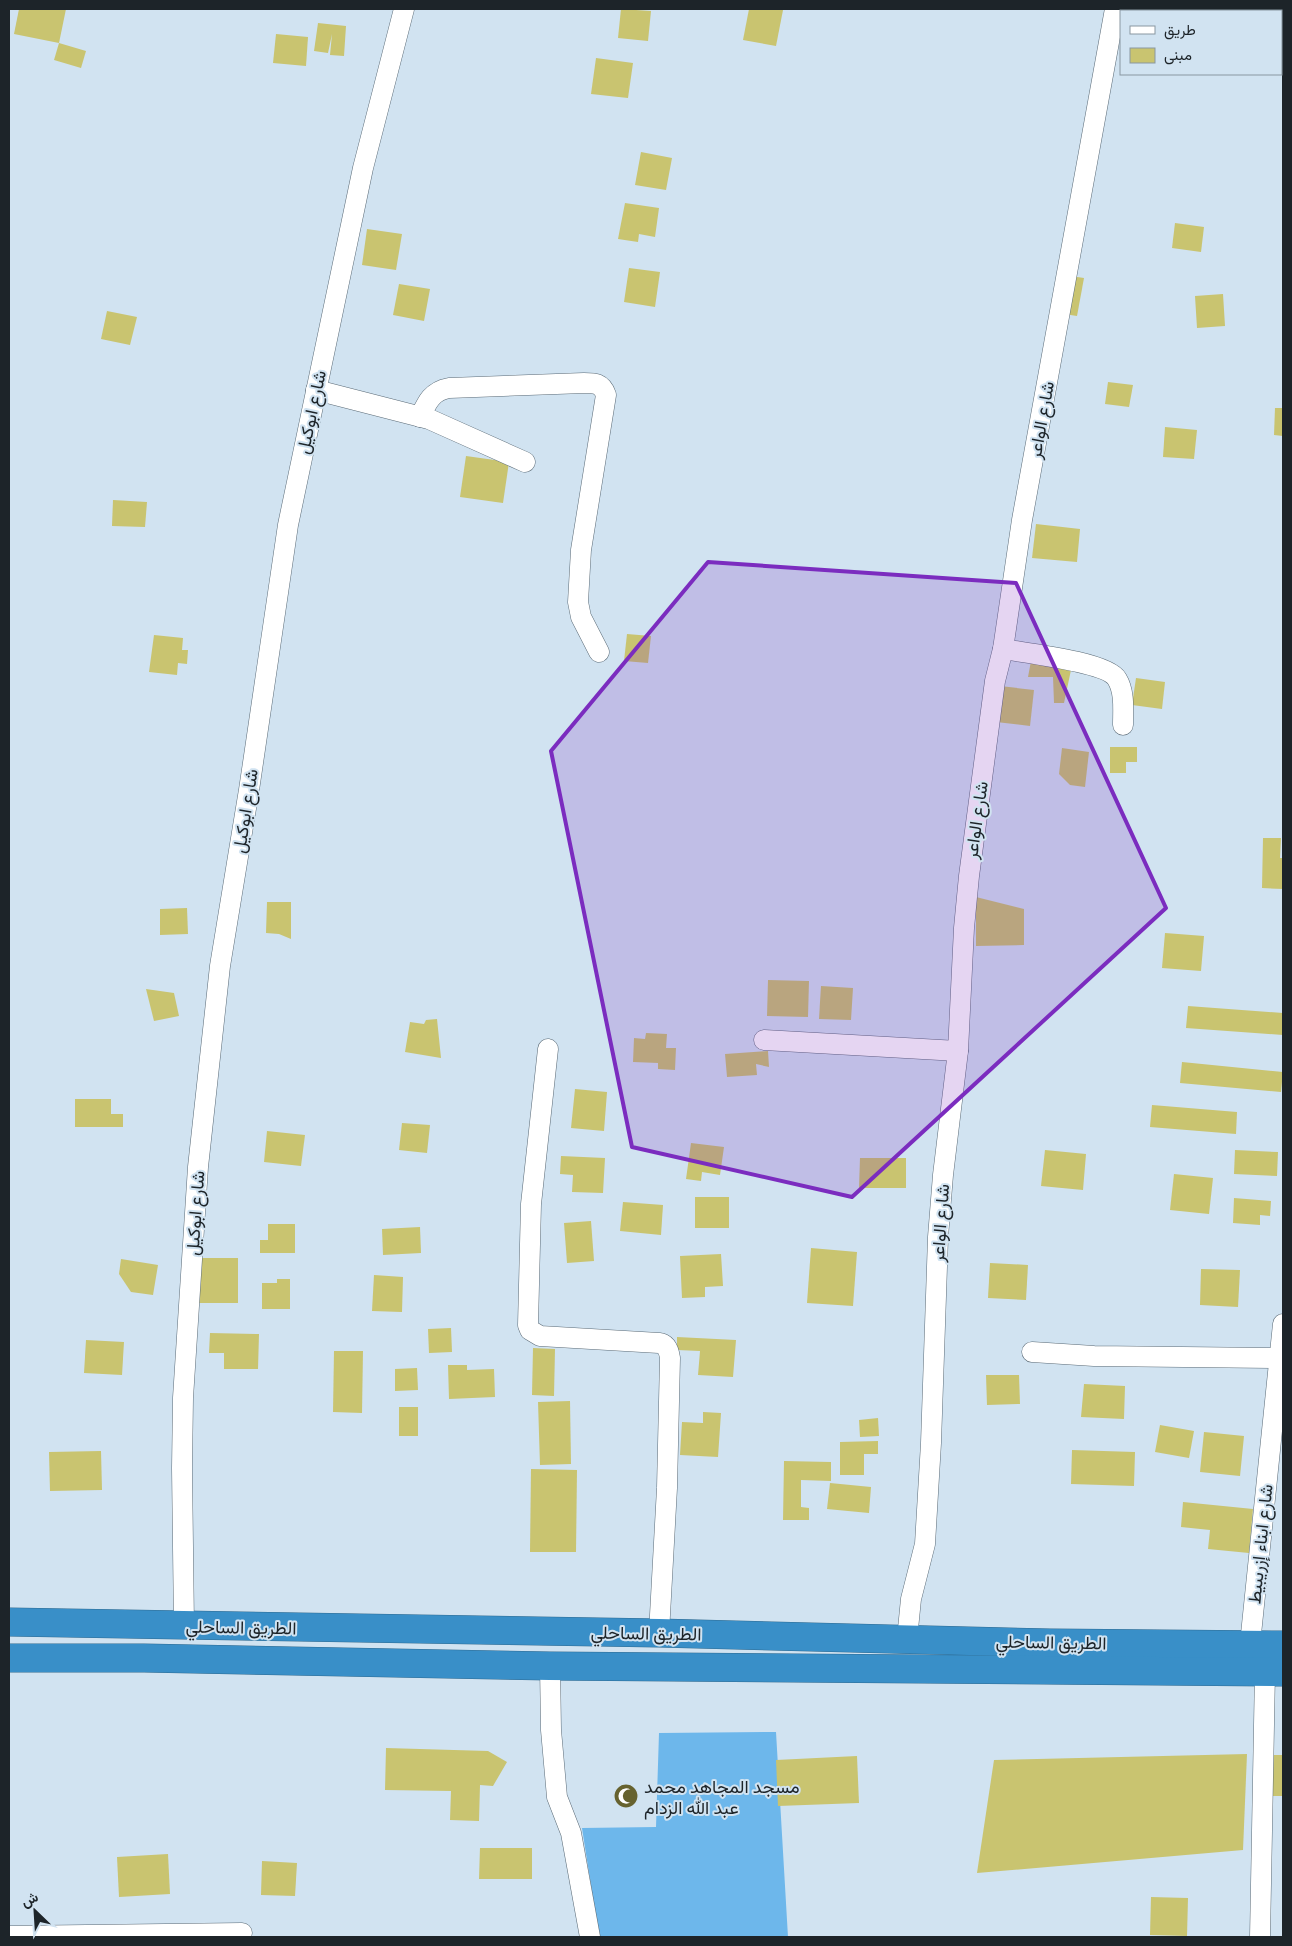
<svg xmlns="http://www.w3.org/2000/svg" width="1292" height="1946" viewBox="0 0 1292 1946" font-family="'IBM Plex Serif',Vazirmatn,serif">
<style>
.forest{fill:#6db7eb}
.building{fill:#c9c470}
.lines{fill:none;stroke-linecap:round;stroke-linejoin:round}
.minor-casing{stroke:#5b6b77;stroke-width:21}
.highway-casing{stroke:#2f6a90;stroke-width:29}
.minor{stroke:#fff;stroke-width:20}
.highway{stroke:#398fc8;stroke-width:28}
.marked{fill:#7b2cbf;fill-opacity:0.2;stroke:#7b2cbf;stroke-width:4;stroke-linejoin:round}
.labels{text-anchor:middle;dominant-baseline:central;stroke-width:4;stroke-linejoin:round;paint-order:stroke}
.street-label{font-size:18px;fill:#1d2429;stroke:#d1e3f1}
.poi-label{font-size:18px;fill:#1d2429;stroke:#d1e3f1;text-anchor:start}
</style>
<rect width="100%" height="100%" fill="#d1e3f1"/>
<polygon class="forest" points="776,1732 788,1937 599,1937 582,1828 656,1827 659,1733"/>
<g class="building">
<polygon points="19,9 66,9 59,43 14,34"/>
<polygon points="621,9 651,11 648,41 618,38"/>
<polygon points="749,9 783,10 776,46 743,40"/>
<polygon points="318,23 346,26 344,56 330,55 332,34 328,53 314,51"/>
<polygon points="276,34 308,37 306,66 273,63"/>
<polygon points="59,43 86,51 81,68 54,60"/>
<polygon points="596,58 633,63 628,98 591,94"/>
<polygon points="641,152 672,158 666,190 635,185"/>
<polygon points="625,203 659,208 655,237 639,234 638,242 618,239"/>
<polygon points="1175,223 1204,227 1201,252 1172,248"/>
<polygon points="367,229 402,234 396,270 362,265"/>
<polygon points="629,268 660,272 655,307 624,302"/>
<polygon points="1064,275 1084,278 1077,316 1057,313"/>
<polygon points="399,284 430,289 424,321 393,315"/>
<polygon points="1223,294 1225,326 1197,328 1195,296"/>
<polygon points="107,311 137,317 130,345 101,339"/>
<polygon points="1108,382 1133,385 1129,407 1105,404"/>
<polygon points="1275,408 1283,408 1283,436 1274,435"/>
<polygon points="1165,427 1197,430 1194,459 1163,457"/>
<polygon points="466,456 509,462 503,503 460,497"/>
<polygon points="113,500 147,502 145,527 112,526"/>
<polygon points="1036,524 1080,529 1077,562 1032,558"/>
<polygon points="627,634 651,636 648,663 624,661"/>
<polygon points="154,635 183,638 182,650 188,650 187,664 178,663 177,675 149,672"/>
<polygon points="1031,661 1071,670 1064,703 1054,703 1053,677 1028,677"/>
<polygon points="1136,678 1165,682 1162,709 1132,705"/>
<polygon points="1000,686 1034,690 1030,726 996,722"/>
<polygon points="1110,747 1137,747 1137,762 1126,762 1126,773 1110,773"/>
<polygon points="1062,748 1089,752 1085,787 1070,785 1059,774"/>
<polygon points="1263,838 1281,838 1280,858 1283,858 1283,889 1262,888"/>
<polygon points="976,897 1024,909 1024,945 976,946"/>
<polygon points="267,902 291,902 291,939 279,934 266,933"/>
<polygon points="187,908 188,934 160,935 160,909"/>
<polygon points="1165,933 1204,936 1201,971 1162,968"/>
<polygon points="768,980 809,981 808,1017 767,1016"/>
<polygon points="821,986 853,988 851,1020 819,1019"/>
<polygon points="146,989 174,993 179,1016 154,1021"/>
<polygon points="1188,1006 1283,1013 1283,1035 1186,1028"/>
<polygon points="437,1019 441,1058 405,1052 410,1022 424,1024 426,1020"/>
<polygon points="646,1033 667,1034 666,1048 676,1048 675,1070 658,1069 658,1063 633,1062 634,1038 645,1039"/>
<polygon points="768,1051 769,1067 756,1064 757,1075 727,1077 725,1054"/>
<polygon points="1182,1062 1283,1072 1281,1092 1180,1083"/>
<polygon points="575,1089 607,1092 604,1131 571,1128"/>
<polygon points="75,1099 111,1099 111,1114 123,1114 123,1127 75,1127"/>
<polygon points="1152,1105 1237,1112 1236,1134 1150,1127"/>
<polygon points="402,1123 430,1125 427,1153 399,1150"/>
<polygon points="267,1131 305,1135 301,1166 264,1162"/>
<polygon points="691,1143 724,1147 720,1175 702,1172 701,1181 686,1179"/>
<polygon points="1045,1150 1086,1154 1083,1190 1041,1186"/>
<polygon points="1235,1150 1278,1152 1277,1176 1234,1174"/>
<polygon points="561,1156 605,1158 603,1193 572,1192 573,1175 560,1174"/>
<polygon points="860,1158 906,1158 906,1188 859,1188"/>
<polygon points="1174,1174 1213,1178 1209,1214 1170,1210"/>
<rect x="695" y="1197" width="34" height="31"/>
<polygon points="1234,1198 1271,1201 1270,1216 1260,1215 1260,1225 1233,1223"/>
<polygon points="623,1202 663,1205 661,1235 620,1231"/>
<polygon points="591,1221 594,1261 567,1263 564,1223"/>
<polygon points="268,1224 295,1224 295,1253 260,1253 260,1240 268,1240"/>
<polygon points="420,1227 421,1253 383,1255 382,1229"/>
<polygon points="811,1248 857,1252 853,1306 807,1303"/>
<polygon points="721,1254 723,1286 705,1287 705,1297 682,1298 680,1256"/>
<rect x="194" y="1258" width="44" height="45"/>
<polygon points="121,1259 158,1265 153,1295 131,1292 119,1274"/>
<polygon points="990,1263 1028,1265 1026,1300 988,1298"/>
<polygon points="1201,1269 1240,1270 1238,1307 1200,1305"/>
<polygon points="374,1275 403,1277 402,1312 372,1311"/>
<polygon points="277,1279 290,1279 290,1309 262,1309 262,1283 277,1283"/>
<polygon points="451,1328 452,1352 429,1353 428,1329"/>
<polygon points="210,1333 259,1334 258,1369 224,1369 224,1353 209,1353"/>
<polygon points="677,1337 736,1340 733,1377 698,1375 700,1351 677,1350"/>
<polygon points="86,1340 124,1342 122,1375 84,1373"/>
<polygon points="533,1348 555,1349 554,1396 532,1395"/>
<polygon points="334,1351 363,1351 362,1413 333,1412"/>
<polygon points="448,1365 467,1365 467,1370 494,1369 495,1397 449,1399"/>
<polygon points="417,1368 418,1390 395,1391 395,1369"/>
<polygon points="986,1375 1019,1375 1020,1404 987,1405"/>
<polygon points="1084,1384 1125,1386 1124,1419 1081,1417"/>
<polygon points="570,1401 571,1464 540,1465 538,1402"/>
<rect x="399" y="1407" width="19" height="29"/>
<polygon points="703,1412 721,1413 718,1457 680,1455 682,1422 703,1423"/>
<polygon points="878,1418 879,1436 860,1437 859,1420"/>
<polygon points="1160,1425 1194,1431 1189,1458 1155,1452"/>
<polygon points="1204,1432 1244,1436 1240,1476 1200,1472"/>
<polygon points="878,1441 878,1454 864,1454 864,1475 840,1475 840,1442"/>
<polygon points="1072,1450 1135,1452 1134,1486 1071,1484"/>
<polygon points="101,1451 102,1490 50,1491 49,1452"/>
<polygon points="784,1461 831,1462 831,1481 801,1480 801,1507 809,1508 809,1520 783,1520"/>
<polygon points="531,1469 577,1470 576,1552 530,1552"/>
<polygon points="830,1483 871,1487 869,1513 827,1509"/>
<polygon points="1183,1502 1253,1509 1249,1553 1208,1549 1210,1530 1181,1527"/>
<polygon points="386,1748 488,1751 507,1762 493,1786 480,1785 479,1821 450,1820 451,1791 385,1790"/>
<polygon points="1247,1754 1243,1850 977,1873 994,1760"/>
<polygon points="1271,1755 1283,1755 1283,1796 1272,1796"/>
<polygon points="857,1756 859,1803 778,1806 776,1760"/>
<polygon points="480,1848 532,1848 532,1879 479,1879"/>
<polygon points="168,1854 170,1894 119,1897 117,1857"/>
<polygon points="262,1861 297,1863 295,1896 261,1895"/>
<polygon points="1151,1897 1188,1898 1187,1936 1150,1935"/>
</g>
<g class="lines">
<defs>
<g id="minor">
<polyline points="316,390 429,419 525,462"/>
<path d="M420,417C427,402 432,391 449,388L584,383C595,383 602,383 606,395L581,550L578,602L581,617L599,652"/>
<path d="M1003,649C1025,653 1107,662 1117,679C1125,692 1123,710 1123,725"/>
<polyline points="764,1040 958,1051"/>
<path d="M548,1049L531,1204L528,1325L530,1330L540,1336L659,1343C667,1344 669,1351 670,1358L667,1488L659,1633"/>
<polyline points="1032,1352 1094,1356 1279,1358"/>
<polyline points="184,1626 182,1468 183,1398 198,1167 220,966 249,790 288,525 363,168 404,9"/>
<polyline points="907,1639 911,1599 925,1544 931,1443 938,1237 943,1175 958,1051 964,928 969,876 995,681 1003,649 1022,520 1115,9"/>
<polyline points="1250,1644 1283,1324"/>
<polyline points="550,1666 551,1730 557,1797 571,1833 590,1937"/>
<polyline points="9,1936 242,1933"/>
<polyline points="1260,1937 1265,1672"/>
</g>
<g id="highway">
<polyline points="9,1622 659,1633 1050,1643 1283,1645"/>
<polyline points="9,1658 144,1658 550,1666 1283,1672"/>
</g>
</defs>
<use href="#minor" class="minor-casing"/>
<use href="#highway" class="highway-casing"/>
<use href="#minor" class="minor"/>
<use href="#highway" class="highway"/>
</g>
<path class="marked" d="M708,562L1016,583L1166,908L852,1197L632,1147L551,751Z"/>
<defs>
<symbol id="mosque-disc" viewBox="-11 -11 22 22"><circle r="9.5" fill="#66622f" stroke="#d1e3f1"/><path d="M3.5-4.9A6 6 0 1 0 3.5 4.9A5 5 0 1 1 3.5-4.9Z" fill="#fff"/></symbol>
</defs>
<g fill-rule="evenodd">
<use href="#mosque-disc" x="612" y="1782" width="28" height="28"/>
</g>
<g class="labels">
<g class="street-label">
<text transform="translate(311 412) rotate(-78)">شارع ابوكيل</text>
<text transform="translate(1041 420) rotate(-80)">شارع الواعر</text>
<text transform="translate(245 811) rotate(-81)">شارع ابوكيل</text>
<text transform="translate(976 820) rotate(-82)">شارع الواعر</text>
<text transform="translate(195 1213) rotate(-86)">شارع ابوكيل</text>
<text transform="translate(940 1223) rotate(-86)">شارع الواعر</text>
<text transform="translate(1260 1544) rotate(-84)">شارع ابناء إزريبيط</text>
<text transform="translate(241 1627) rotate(1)">الطريق الساحلي</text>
<text transform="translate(646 1633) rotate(1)">الطريق الساحلي</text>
<text transform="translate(1051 1642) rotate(1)">الطريق الساحلي</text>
</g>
<g class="poi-label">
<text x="644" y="1786">مسجد المجاهد محمد<tspan x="644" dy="21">عبد الله الزدام</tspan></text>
</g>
</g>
<rect width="1292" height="1946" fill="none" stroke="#1d2429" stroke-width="20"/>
<rect x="1120" y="10" width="162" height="65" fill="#d1e3f1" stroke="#8997a1"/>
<rect x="1130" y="26" width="25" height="8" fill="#ffffff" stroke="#8997a1"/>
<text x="1164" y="35" font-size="15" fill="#1d2429">طريق</text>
<rect x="1130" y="48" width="25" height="15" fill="#c9c470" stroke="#8997a1"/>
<text x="1164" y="60" font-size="15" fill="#1d2429">مبنى</text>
<g transform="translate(35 1911) rotate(335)" stroke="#d1e3f1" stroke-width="4" paint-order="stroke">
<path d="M0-4L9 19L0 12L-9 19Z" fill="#1d2429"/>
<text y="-8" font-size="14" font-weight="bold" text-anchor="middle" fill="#1d2429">ش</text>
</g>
</svg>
